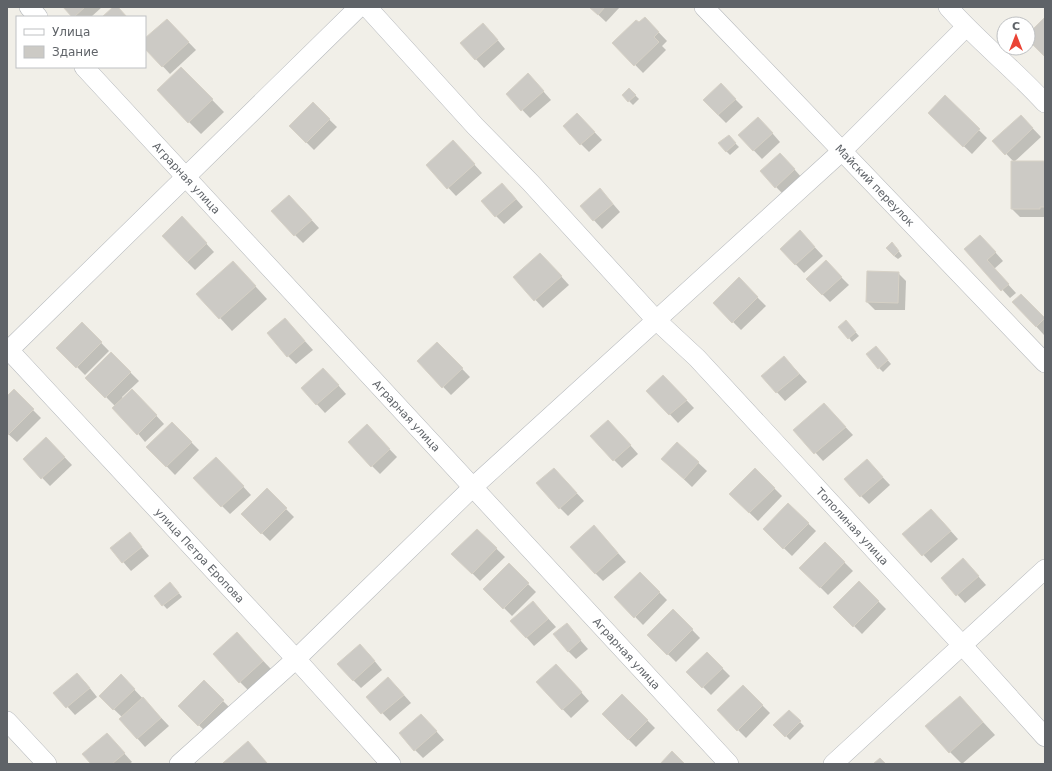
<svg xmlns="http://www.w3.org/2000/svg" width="1052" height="771" viewBox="0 0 1052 771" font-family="'DejaVu Sans',sans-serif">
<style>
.shadow{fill:#0003}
.building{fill:#cccac5;stroke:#d6d1c6}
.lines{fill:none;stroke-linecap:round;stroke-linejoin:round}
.minor-casing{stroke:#b5b8bc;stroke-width:20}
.minor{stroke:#fff;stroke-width:19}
.labels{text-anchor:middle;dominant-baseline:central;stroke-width:3;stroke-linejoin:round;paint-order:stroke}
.street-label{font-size:11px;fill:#5f6368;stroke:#fff}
</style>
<rect width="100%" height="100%" fill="#f1efe8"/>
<g class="shadow">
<polygon points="64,7 102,7 91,17 73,17"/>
<polygon points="590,7 620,7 606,22"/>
<polygon points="645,18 667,41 662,46 666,50 643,73 614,43"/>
<polygon points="175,28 196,50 170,74 145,47 145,40"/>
<polygon points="491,32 505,49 484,68 461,43"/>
<polygon points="181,68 224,112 201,134 158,91"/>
<polygon points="536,83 551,100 530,118 507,94"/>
<polygon points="629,89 639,99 633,105 623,95"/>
<polygon points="729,93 743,107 726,123 718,115"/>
<polygon points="945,97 987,138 972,154 929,113"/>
<polygon points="313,104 337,127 314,150 290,126"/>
<polygon points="1021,116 1041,137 1014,162 1045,162 1045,217 1020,217 1012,209 1014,162 994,141"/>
<polygon points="585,122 602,140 589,152 581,144"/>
<polygon points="766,126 780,142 762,159 739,135"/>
<polygon points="732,140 739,147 730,155 726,151"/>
<polygon points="461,150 482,173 456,196 427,165"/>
<polygon points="788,162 802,178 784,195 776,187"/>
<polygon points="510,192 523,207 504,224 496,216"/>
<polygon points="608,198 620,212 602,229 581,206"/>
<polygon points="297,204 319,228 303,243 295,235"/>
<polygon points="190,226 214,252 195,270 187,262"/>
<polygon points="808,240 823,256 804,273 781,249"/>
<polygon points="988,244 1003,261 994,269 1016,293 1010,298 965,249"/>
<polygon points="896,247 902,256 898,259 894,256"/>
<polygon points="548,262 569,285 543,308 514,277"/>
<polygon points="834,270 849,285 830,302 822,294"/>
<polygon points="898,273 906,281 905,310 875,310 867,302"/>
<polygon points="245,275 267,299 232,331 198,294"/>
<polygon points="739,279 766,306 741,330 714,303"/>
<polygon points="1021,295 1045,319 1044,335 1014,302"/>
<polygon points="285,319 313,350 296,364 288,356"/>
<polygon points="846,321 859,336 852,342 849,338"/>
<polygon points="82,323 109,351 85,375 58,348"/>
<polygon points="437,343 470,377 451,395 418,361"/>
<polygon points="880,351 891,364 883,372 879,368"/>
<polygon points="111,353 139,381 122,397 123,399 140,398 164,424 145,442 115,406 87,378"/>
<polygon points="784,357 807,382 785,401 762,376"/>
<polygon points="331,377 346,394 325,413 302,388"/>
<polygon points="671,384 694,408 678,423 648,391"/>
<polygon points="14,391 41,418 17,442 7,433 7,398"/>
<polygon points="824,404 853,435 823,461 795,430"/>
<polygon points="172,423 199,450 175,475 148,447"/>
<polygon points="616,429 638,454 622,468 614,460"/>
<polygon points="375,434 397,457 380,474 372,466"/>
<polygon points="677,443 707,471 692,487 671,467"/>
<polygon points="54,446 72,465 50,486 24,459"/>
<polygon points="224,466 251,495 230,514 222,506"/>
<polygon points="755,469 782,496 758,521 730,494"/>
<polygon points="875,469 890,485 869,504 861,496"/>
<polygon points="562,477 584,501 568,516 560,508"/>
<polygon points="267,490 294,517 270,541 242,514"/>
<polygon points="788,504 816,531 792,556 764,529"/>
<polygon points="939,518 958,539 931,563 904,534"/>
<polygon points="477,530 505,557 480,581 453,554"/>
<polygon points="130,533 149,556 131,571 111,548"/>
<polygon points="602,535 626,562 603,581 595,573"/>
<polygon points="825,543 853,571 828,595 801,568"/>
<polygon points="509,565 536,592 512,616 485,589"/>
<polygon points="971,568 986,585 965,603 942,578"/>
<polygon points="640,573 667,600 643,625 616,597"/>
<polygon points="859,582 886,609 862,634 835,607"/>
<polygon points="174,587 182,597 167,609 155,596"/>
<polygon points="533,602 556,627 534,646 512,621"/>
<polygon points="673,610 700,638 676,662 648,635"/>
<polygon points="574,633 588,649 576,659 568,651"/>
<polygon points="245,642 271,669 248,690 240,682"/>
<polygon points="368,653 382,670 361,688 353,680"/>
<polygon points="707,653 730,676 711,695 688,672"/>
<polygon points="564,673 589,701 571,718 537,682"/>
<polygon points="85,682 97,697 75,715 55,693"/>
<polygon points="204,682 231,709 207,733 179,706"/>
<polygon points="129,684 169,726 145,747 120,719 122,717 100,696"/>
<polygon points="396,686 411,703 390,721 367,697"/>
<polygon points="743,686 770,713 746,738 718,710"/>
<polygon points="622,695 655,728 636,747 603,714"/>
<polygon points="960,697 995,735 962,764 950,752"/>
<polygon points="789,711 804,726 790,740 775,725"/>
<polygon points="429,723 444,740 423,758 415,750"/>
<polygon points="114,742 132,762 129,764 92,764"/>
<polygon points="248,743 268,764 224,764"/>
</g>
<g class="building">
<polygon points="63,7 85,7 74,17 72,17"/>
<polygon points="113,7 118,7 127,17 102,17"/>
<polygon points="589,7 605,7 598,15"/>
<polygon points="645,17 659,32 654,37 659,42 634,66 612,43 636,20 639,22"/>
<polygon points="1045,17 1045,57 1028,40 1028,34"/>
<polygon points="167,19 189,42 162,67 145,49 145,38"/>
<polygon points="483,23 498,40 475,60 460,43"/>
<polygon points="181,67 213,99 188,123 157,90"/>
<polygon points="528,73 544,91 521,111 506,94"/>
<polygon points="721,83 736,99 718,115 703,100"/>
<polygon points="629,88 636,95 628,102 622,95"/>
<polygon points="945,95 980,129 963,147 928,113"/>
<polygon points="313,102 330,119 306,143 289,126"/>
<polygon points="577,113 595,132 580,145 563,126"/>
<polygon points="1021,115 1033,128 1005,155 992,141"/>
<polygon points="758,117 773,133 753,151 738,135"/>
<polygon points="729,135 736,143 726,152 718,143"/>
<polygon points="453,140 475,164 447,189 426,165"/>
<polygon points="780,153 795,169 775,188 760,171"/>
<polygon points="1011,161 1045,161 1045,207 1040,207 1040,209 1011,209"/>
<polygon points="502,183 516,199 495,217 481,201"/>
<polygon points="600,188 613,204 593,221 580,206"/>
<polygon points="289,195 312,220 294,236 271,211"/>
<polygon points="182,216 207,243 187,262 162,236"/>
<polygon points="800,230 815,247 795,265 780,249"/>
<polygon points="980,235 996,252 987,260 1009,284 1001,291 964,249"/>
<polygon points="892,242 899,251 894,256 886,248"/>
<polygon points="540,253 562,276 534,301 513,277"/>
<polygon points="826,260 842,277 822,295 806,279"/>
<polygon points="233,261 256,286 219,319 196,294"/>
<polygon points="867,271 899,272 898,303 866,302"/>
<polygon points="739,277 758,297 732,323 713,303"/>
<polygon points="1021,294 1045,318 1036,327 1012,302"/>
<polygon points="285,318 305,341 287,357 267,333"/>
<polygon points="846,320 856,332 848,339 838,327"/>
<polygon points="82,322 102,342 76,368 56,348"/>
<polygon points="437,342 463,368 442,388 417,361"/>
<polygon points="876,346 888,360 878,369 866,354"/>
<polygon points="111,352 131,372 105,398 85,378"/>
<polygon points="784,356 799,374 776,393 761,376"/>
<polygon points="323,368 339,385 316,405 301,388"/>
<polygon points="663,375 687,400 669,415 646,391"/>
<polygon points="14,389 34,409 8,435 7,434 7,396"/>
<polygon points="132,389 157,415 137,435 112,408"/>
<polygon points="824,403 846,427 814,454 793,430"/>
<polygon points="608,420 631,445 613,461 590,436"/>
<polygon points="172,422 192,442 166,467 146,447"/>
<polygon points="367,424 390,449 371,467 348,442"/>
<polygon points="46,437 65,457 41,479 23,459"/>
<polygon points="677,442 699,462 684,479 661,459"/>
<polygon points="216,457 244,486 221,507 193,478"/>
<polygon points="867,459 883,477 860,497 844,479"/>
<polygon points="554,468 577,493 559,509 536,483"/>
<polygon points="755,468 775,488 749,513 729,494"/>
<polygon points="267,488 287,508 261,534 241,514"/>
<polygon points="788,503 809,523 783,549 763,529"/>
<polygon points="931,509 951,531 922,556 902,534"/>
<polygon points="594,525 618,553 595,574 570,547"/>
<polygon points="477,529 497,548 472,574 451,554"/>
<polygon points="130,532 142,547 122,563 110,548"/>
<polygon points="825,542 845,562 820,588 799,568"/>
<polygon points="963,558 979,576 956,596 941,578"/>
<polygon points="509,563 529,583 503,609 483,589"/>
<polygon points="640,572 660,592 634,618 614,597"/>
<polygon points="859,581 879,601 853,627 833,607"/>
<polygon points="170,582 179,593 162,606 154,596"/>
<polygon points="533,601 548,619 526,638 510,621"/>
<polygon points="673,609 693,629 667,655 647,635"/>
<polygon points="567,623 581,640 568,652 553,634"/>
<polygon points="237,632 263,661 239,683 213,654"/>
<polygon points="360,644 375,661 353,681 337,664"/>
<polygon points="707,652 723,668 702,688 686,672"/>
<polygon points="556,664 582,692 562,710 536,682"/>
<polygon points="77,673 90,688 66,708 53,693"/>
<polygon points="121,674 135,689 113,710 99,696"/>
<polygon points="388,677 404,695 381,714 366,697"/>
<polygon points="204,680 224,700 198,726 178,706"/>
<polygon points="743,685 763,705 737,731 717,710"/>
<polygon points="622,694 648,720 628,740 602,714"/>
<polygon points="960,696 983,722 949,753 925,726"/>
<polygon points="143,697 161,718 137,739 119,719"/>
<polygon points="789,710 801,721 785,737 773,725"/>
<polygon points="421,714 437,731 414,751 399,733"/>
<polygon points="107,733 125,753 112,764 91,764 82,754"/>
<polygon points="248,741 267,763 266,764 223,763"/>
<polygon points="672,751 685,764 660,764"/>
<polygon points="880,758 886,764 873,764"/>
</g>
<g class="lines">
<defs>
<g id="minor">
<polyline points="29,7 38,17"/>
<path id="s1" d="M367,7L475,126L530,182L656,320L697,358L963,646L1045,737"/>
<path id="s2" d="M704,7L1045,363"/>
<path d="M948,7C978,41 1014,69 1045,103"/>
<path id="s3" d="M84,67L729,764"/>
<path id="s4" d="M7,348L296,659L391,764"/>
<polyline points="7,352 359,7"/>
<polyline points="7,721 47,764"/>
<polyline points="179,764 296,659 473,487 842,151 966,27"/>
<polyline points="833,764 1045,569"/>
</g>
</defs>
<use href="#minor" class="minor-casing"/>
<use href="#minor" class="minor"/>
</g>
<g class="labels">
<g class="street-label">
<text stroke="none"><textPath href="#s3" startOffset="151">Аграрная улица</textPath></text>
<text stroke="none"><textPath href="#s2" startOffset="247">Майский переулок</textPath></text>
<text stroke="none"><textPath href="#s3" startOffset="475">Аграрная улица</textPath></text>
<text stroke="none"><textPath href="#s1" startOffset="711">Тополиная улица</textPath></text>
<text stroke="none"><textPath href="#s4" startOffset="283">улица Петра Еропова</textPath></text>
<text stroke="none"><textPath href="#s3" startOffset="799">Аграрная улица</textPath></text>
</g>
</g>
<rect width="1052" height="771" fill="none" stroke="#5f6368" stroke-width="16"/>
<rect x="16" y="16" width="130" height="52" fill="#ffffff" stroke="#bfc1c3"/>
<rect x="24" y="29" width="20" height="6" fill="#ffffff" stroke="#bfc1c3"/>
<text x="52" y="36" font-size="12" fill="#5f6368">Улица</text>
<rect x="24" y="46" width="20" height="12" fill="#cccac5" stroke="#bfc1c3"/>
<text x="52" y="56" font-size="12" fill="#5f6368">Здание</text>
<g transform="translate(1016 36)"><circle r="19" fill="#ffffff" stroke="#bfc1c3"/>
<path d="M0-3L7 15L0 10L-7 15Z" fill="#ea4335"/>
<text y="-6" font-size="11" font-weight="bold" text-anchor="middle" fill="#5f6368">С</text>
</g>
</svg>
